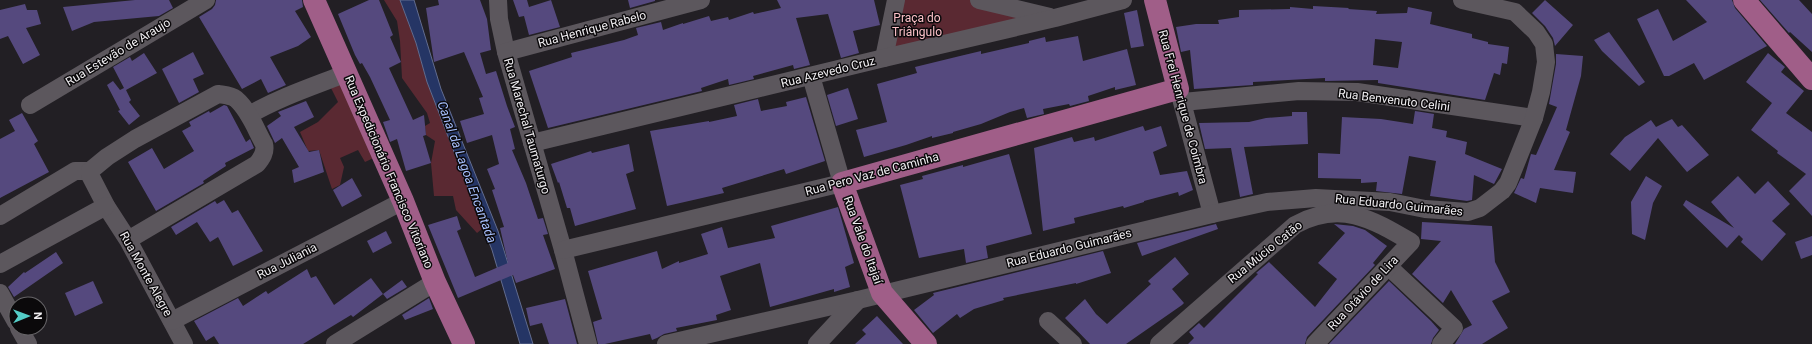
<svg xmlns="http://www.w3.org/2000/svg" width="1812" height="344" viewBox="0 0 1812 344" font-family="Roboto,sans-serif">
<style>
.green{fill:#5a2932}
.water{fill:#253565;stroke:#626c8f}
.building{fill:#55497e;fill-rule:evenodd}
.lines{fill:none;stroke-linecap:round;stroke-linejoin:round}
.minor{stroke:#5c575d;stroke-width:18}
.major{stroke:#a05e88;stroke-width:22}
.labels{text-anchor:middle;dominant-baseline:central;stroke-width:3;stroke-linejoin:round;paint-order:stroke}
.park-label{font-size:12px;fill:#fbc0c7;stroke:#0b090b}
.street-label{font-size:12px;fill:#efedf0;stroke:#0b090b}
.water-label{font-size:13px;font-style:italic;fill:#a7c0fe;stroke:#0b090b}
</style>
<rect width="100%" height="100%" fill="#221f24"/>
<g class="green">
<polygon points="384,0 400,0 416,43 427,82 483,228 477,233 456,210 453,196 434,196 431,163 435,141 426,135 425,126 430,123 427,113 402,78 400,41 397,21"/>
<polygon points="896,0 979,0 1055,18 884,58"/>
<polygon points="346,80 380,155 365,162 358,150 340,158 344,167 340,185 332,189 319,150 308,151 300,132 318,122 338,102 330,86"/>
</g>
<polygon class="water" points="400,0 414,0 441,89 498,231 533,344 520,344 492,250 427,82 416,43"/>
<g class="building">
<polygon points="135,0 169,0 173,8 159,16 94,22 72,31 63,7"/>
<polygon points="216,0 302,0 303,7 295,11 311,37 298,46 270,57 286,85 268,93 261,79 242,89 199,17 212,9 215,5"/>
<polygon points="369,0 379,0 393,35 390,37 401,62 389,68 413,120 424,115 426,135 423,136 431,163 406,171 397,139 390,142 383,122 390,120 370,77 362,63 360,64 355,55 338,14"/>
<polygon points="438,0 480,0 487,19 491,50 480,53 486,74 496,71 507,106 515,127 510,129 515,149 512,150 526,183 538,219 543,218 548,234 543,235 555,269 516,283 513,275 458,298 428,225 457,216 461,229 457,231 475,277 508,263 500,228 504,227 492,190 495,189 487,169 499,164 492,135 467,143 460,121 484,114 479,98 483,97 464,52 434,62 426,8 439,5"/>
<polygon points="513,0 527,0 529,7 551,0 560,27 529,35 524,16 519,17"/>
<polygon points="628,0 655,0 655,1 630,8"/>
<polygon points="777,0 874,0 880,25 853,31 859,53 841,58 828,14 796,18 810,65 794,69 793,65 753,76 754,79 729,85 728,79 701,88 702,91 548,128 529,71 572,57 571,53 624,40 638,35 636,28 661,22 663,30 683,23 683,24 709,16 711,21 728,17 729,20 753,12 754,14 781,8"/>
<polygon points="1545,0 1573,25 1555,46 1553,38 1545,26 1532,13"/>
<polygon points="1686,0 1732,0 1735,8 1767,46 1704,80 1694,63 1669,76 1664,76 1637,19 1658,9 1673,41 1707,22"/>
<polygon points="1760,0 1799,0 1812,14 1812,52 1790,32 1789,33"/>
<polygon points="25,4 27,10 37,10 41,24 26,28 40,55 23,64 8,36 0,39 0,10"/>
<path d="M1313,6L1349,8L1348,9L1377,11L1376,14L1407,13L1408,7L1432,12L1430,24L1472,34V38L1488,42V44L1509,47L1507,64L1502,63L1500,75L1494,73L1485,100L1378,83V80L1325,81V78L1253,82V85L1194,89L1190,50L1181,52L1176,27L1196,24H1219L1218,20L1239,17V10L1290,9V7L1313,9ZM1375,39L1402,42L1398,68L1373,65Z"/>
<polygon points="1137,10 1144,46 1131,48 1124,13"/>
<polygon points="1609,32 1645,82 1639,86 1602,51 1594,40"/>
<polygon points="1078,36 1083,61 1127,49 1136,85 1115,90 1115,87 1088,96 1089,101 1070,106 1069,104 1043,109 1044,114 1027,118 1024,108 1010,112 981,124 953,132 953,133 932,138 932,136 906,145 864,157 856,130 887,122 877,84 917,73 915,67 960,56 981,51 981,54 1029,43 1029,41 1045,37 1046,42"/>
<polygon points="193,52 204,74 193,79 199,92 179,103 162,69"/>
<polygon points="144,53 157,73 126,90 131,100 129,102 140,116 129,125 118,111 120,110 107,85 113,81 120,90 124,88 113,67 130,57 132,61"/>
<polygon points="1768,53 1785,67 1781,72 1804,91 1786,113 1812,132 1812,216 1789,191 1806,174 1777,153 1778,151 1751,130 1772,103 1746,82"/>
<polygon points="1556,54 1583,56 1581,76 1566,130 1570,132 1554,170 1576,172 1573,193 1540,188 1536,203 1514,193 1521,178 1524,179 1531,154 1536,155 1557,107 1549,104 1556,64"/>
<polygon points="848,88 858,119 836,126 827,95"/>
<polygon points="806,97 825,161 786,174 784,169 722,188 724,193 667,206 650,131 709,121 709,122 737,116 734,105 758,99 761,111 787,106 786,102"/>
<polygon points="306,101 314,117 294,127 309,152 319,150 324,172 294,183 292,170 299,167 282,138 275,143 267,126 281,116 278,112"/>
<polygon points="224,105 227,106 246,142 250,139 254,148 225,163 226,166 203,181 204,183 156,211 128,162 152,148 164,169 194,151 182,131 191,126 189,122 209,111 210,113"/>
<polygon points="1415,111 1434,114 1432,128 1447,131 1446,137 1467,142 1465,154 1502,169 1494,184 1474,175 1472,200 1467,201 1430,196 1436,161 1409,156 1402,194 1376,191 1377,182 1361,183 1361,179 1318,178 1318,153 1340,154 1342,117 1381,119 1413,124"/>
<polygon points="1292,112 1307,112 1308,144 1244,147 1253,194 1240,197 1231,148 1205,149 1199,123 1249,122 1266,118 1292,116"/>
<polygon points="22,113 38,141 34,144 49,172 0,198 0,139 15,131 9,120"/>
<polygon points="1672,119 1678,127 1682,125 1709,155 1687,172 1658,138 1630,171 1610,154 1625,137 1651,120 1656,127"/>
<polygon points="1143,126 1145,131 1161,126 1167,146 1153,152 1160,175 1187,171 1193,190 1179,196 1178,192 1144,201 1144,202 1124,208 1123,206 1074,218 1075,223 1043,231 1034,148 1072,137 1074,142 1094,137 1095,141"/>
<polygon points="629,144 634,171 626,174 636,209 575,226 570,208 567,208 559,182 558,183 551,164 591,151 592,153"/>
<polygon points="1009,154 1032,234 986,246 988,258 966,263 964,249 919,258 900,185 923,179 922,176 963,165 963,167"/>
<polygon points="1646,176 1662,186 1653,203 1645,240 1632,234 1631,202"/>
<polygon points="1738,176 1755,194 1768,181 1790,204 1772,221 1786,234 1762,261 1741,242 1743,239 1739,235 1727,248 1683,205 1686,200 1734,228 1711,202"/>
<polygon points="352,178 362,196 342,207 333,190"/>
<polygon points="224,200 232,213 238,210 263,251 233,266 218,237 210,242 197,222 176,235 171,227 215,201 217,204"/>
<polygon points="838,207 854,263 845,267 850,287 834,292 834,289 770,307 760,263 720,276 731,310 716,315 717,320 676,328 677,331 664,334 657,338 652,340 650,334 605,344 598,344 593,322 602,319 588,271 657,251 662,269 679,261 679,263 708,254 701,234 722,227 728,248 775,238 771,226"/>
<polygon points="1422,222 1492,226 1495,262 1510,292 1492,301 1508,328 1482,344 1455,344 1464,329 1472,325 1451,290 1443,303 1412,274 1441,241 1421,239"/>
<polygon points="1216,224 1218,229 1142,256 1137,243"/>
<polygon points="1334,224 1353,226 1365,230 1387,246 1373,263 1375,265 1307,337 1305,344 1188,344 1194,338 1189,332 1199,323 1204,328 1258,274 1256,273 1269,262 1315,307 1337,279 1318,263 1345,233"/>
<polygon points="386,231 392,243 373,253 367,241"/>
<polygon points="1812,236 1812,255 1801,259 1795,242"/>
<polygon points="1103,251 1111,273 1076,284 1076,283 1003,298 1004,300 974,309 960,318 957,314 933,333 914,310 934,295 933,293"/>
<polygon points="56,252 63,263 14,297 8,287 24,272 25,273"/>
<polygon points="1175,257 1189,274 1172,289 1184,303 1182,305 1126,344 1090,344 1065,318 1085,299 1096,314 1107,324 1151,284 1148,281"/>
<polygon points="307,269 311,278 316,276 334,305 371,278 383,294 402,280 407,287 387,299 383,294 353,317 351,315 303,344 219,344 214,336 206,341 194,321 238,298 243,306 266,291 268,294"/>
<polygon points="93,281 103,303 75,316 65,293"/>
<polygon points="1389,281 1431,321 1439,330 1433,338 1431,344 1329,344"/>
<polygon points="429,298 433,309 405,320 402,315"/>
<polygon points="565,299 577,344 549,344 542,323 530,326 526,308"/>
<polygon points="877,316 903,344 855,344 866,334 862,330"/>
</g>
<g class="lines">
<g class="minor">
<polyline points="498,0 499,19 506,52 563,250 588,344"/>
<polyline points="979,0 1050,17"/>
<polyline points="506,52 701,0"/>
<polyline points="884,58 896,0"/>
<polyline points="1179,91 1212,214"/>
<polyline points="1183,102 1299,91 1357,92 1534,118"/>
<polyline points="30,105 206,0"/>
<path d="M249,115C280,97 314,86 347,73"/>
<polyline points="532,143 884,58 1055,18 1123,0"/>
<polyline points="0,216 75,171 90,171"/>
<path d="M128,240L257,164C262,158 266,152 264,144C256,130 249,110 236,99C231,95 224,95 218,94L135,139L107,157L90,171V175L106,206L128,240L184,344"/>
<polyline points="563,250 842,183 811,76"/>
<polyline points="0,264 106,206"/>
<polyline points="1389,267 1454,328 1441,344"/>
<polyline points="0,293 16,322"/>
<polyline points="172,321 403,201"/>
<polyline points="1048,321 1073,344"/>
<polyline points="19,328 28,344"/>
<polyline points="335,344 435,282"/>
<polyline points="666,344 858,300 1212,214 1267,202 1316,198 1390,202 1425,209 1468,212 1480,208 1502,191 1508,183 1534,118 1541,92 1546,62 1544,44 1536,32 1515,12 1462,0"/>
<polyline points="817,344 858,300"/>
<path d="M1159,344L1295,225C1340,200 1372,219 1411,242L1315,344"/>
</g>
<g class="major">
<polyline points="314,0 403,201 435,282 464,344"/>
<polyline points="1744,0 1812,79"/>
<polyline points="926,344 882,293 842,183 1178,89 1155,0"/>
</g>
</g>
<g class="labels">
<g class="park-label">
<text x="917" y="18">Praça do<tspan x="917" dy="14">Triângulo</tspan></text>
</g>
<g class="street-label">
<text transform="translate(592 29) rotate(-15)">Rua Henrique Rabelo</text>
<text transform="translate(118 52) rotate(-31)">Rua Estevão de Araujo</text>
<text transform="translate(828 72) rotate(-14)">Rua Azevedo Cruz</text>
<text transform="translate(1394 100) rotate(7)">Rua Benvenuto Celini</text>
<text transform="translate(1183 107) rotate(75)">Rua Frei Henrique de Coimbra</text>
<text transform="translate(527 126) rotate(74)">Rua Marechal Taumaturgo</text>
<text transform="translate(389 172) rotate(67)">Rua Expedicionário Francisco Vitoriano</text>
<text transform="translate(872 174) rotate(-15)">Rua Pero Vaz de Caminha</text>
<text transform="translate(1399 205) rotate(6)">Rua Eduardo Guimarães</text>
<text transform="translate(863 240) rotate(70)">Rua Vale do Itajaí</text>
<text transform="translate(1069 248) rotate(-14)">Rua Eduardo Guimarães</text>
<text transform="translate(1265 252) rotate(-39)">Rua Múcio Catão</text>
<text transform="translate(287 261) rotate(-27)">Rua Juliania</text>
<text transform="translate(146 274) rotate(61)">Rua Monte Alegre</text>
<text transform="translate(1363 293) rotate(-47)">Rua Otávio de Lira</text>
</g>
<g class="water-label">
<text transform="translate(467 172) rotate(70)">Canal da Lagoa Encantada</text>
</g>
</g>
<g transform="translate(28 316) rotate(89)"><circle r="19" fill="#0b090b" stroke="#666467"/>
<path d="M0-3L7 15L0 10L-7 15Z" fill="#54cdc7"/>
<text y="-6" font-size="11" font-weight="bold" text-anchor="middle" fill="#efedf0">N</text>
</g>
</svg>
